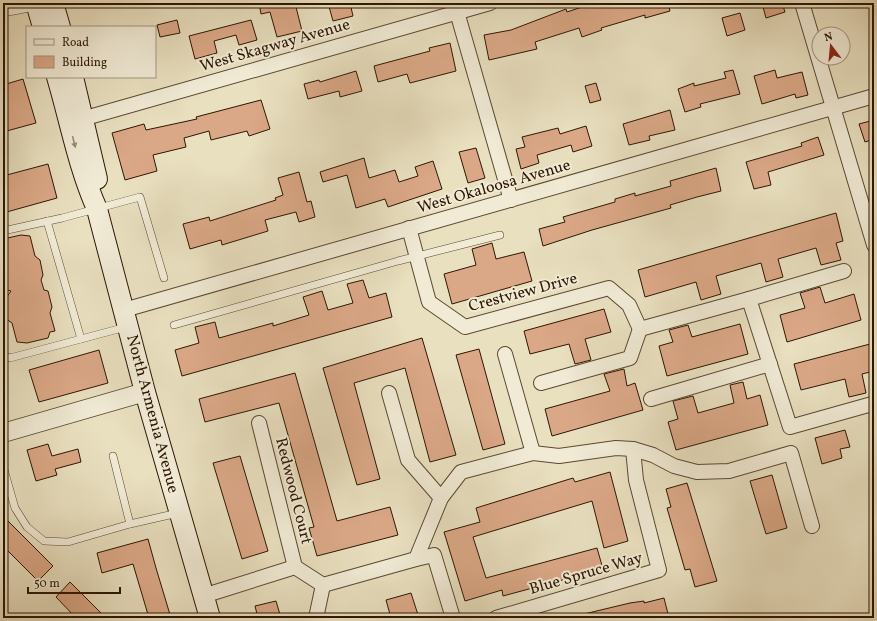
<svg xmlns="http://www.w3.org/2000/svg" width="877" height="621" viewBox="0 0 877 621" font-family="Vollkorn,serif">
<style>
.building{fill:#dba887;stroke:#2c1602}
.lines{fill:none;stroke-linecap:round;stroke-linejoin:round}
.service-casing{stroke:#5b4832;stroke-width:8}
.minor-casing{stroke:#5b4832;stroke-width:16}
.tertiary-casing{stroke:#5b4832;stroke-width:20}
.secondary-casing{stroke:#2c1602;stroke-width:22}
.service{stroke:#f1ebd6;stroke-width:7}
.minor{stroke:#f1ebd6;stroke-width:14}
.tertiary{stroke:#f1ebd6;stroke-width:18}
.secondary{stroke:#f1ebd6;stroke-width:20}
.oneway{fill:#988b77}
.labels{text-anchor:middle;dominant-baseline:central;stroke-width:4;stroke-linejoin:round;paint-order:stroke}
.street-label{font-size:16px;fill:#2c1602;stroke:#f1ebd6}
</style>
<rect width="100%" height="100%" fill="#e9e0c0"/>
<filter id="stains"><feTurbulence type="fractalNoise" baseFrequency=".005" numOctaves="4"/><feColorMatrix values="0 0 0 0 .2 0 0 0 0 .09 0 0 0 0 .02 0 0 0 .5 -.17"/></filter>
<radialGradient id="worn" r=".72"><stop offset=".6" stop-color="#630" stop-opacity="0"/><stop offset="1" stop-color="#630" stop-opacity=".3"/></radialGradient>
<g class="building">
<polygon points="259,3 295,3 302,31 277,37 270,12 261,14"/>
<polygon points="328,3 350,3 353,16 333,21"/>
<polygon points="594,3 668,3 670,11 645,18 645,15 601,28 602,30 582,37 579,28 535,42 537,49 489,60 484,35 511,30 566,9 567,12"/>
<polygon points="762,3 782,3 785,12 766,18"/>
<polygon points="740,13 745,30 727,36 722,18"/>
<polygon points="177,20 180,33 160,37 157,25"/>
<polygon points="251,20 257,40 239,45 236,35 214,41 217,53 195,59 189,36"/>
<polygon points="450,43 456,71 410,83 407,74 378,82 374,66 430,51 429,48"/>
<polygon points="733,70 740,94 700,104 701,107 685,112 678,89 694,83 694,86 726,78 724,72"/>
<polygon points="775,70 777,78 802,72 808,95 796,98 795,94 762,104 754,76"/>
<polygon points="356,71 362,91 340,97 339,91 308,99 304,84 319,80 320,82"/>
<polygon points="23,79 36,123 3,132 3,85"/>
<polygon points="596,83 601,100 590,103 585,86"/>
<polygon points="261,100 270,129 249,136 247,131 211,140 209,131 184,138 186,147 153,155 157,171 125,180 112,133 144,124 146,130 197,119 196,117"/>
<polygon points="670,110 675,130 649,136 650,140 629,145 623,124"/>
<polygon points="874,120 874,139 865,142 859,124"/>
<polygon points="586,126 592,146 573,152 571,145 537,155 539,163 521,169 516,149 525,147 522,137 558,128 560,134"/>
<polygon points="818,137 824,155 768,172 771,185 754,189 746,162 802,146 801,143"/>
<polygon points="476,148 485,178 468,183 459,152"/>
<polygon points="364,158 369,178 395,170 399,182 418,176 415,167 433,161 442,189 388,207 385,199 356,208 347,175 323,182 320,172"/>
<polygon points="48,164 57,198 3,213 3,176"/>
<polygon points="716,168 721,191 697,197 670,205 671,208 592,230 543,246 539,229 565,222 563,217 615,202 615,199 635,193 635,196 671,186 670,181"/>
<polygon points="299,172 307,202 311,201 315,217 299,222 296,212 265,220 268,231 222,245 221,240 190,249 183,224 209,217 210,221 276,200 275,198 283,195 278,178"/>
<polygon points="836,213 843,241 836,243 841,260 821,265 816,248 778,259 783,277 766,282 761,263 716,276 721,294 701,300 696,282 645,297 638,270"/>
<polygon points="21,235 30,236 35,256 40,260 43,275 41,280 44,290 48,291 52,307 50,313 55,331 50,332 48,338 27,343 17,342 12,323 6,319 3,308 3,302 11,291 3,289 3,239"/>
<polygon points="492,243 496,259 524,252 532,281 452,304 444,274 476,265 472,249"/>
<polygon points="363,280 369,298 386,293 392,317 182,376 175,350 199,343 195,327 215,322 219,338 273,323 273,326 309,315 303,297 322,291 328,310 353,303 347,284"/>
<polygon points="820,287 825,303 854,294 861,320 787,342 780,315 805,308 800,293"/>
<polygon points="604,309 611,332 585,339 591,360 575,364 569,344 530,354 524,331"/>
<polygon points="740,324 748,354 667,376 659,346 673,342 669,330 688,325 692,337"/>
<polygon points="422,338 456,455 430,462 405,368 354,383 380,479 357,485 323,368"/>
<polygon points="870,344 874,358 874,371 862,374 866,393 849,397 845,379 801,390 794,364"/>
<polygon points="479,349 505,444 483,450 456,355"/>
<polygon points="99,350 108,383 39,402 29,370"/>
<polygon points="624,369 627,386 635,383 643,410 552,436 545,409 610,391 604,374"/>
<polygon points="295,373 337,521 390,507 398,535 317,556 309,528 314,527 279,403 205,422 199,399"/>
<polygon points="743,382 747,399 760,395 768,425 676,450 668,422 678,419 673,401 693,396 698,413 734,403 730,385"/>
<polygon points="845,430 850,447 840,449 842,458 822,464 815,438"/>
<polygon points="48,444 52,456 78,449 81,462 55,469 57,475 36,481 27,450"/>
<polygon points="240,456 268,551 242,559 213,463"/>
<polygon points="610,472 628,541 604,548 592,501 473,537 486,578 597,548 603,569 503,596 502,590 465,601 444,532 480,522 476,508 573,478 575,482"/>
<polygon points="772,475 787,528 766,534 750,481"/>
<polygon points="687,483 717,581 695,587 690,569 685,570 667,508 671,507 666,489"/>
<polygon points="3,516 53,566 38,581 3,546"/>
<polygon points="148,539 156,568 171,618 149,618 133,564 102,573 97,553"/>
<polygon points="70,582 106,618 76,618 56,597"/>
<polygon points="411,593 419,618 391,618 386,600"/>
<polygon points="664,598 669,618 585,618 584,614 630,603 644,601 644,603"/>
<polygon points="276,601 281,618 258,618 255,606"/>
</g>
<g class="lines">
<defs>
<g id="service">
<polyline points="3,13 35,7"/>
<polyline points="47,221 81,339"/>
<polyline points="3,231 62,218 140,197 164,278"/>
<polyline points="174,325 398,261 500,235"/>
<polyline points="3,355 10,358 126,327"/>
<polyline points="113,456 130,524 178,513"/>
<polyline points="3,466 15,508 27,527 44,541 68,542 130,524"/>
</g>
<g id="minor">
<polyline points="802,3 874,245"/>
<polyline points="457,12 511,200"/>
<polyline points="75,121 490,3"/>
<polyline points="409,228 429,302 465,327 609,288 629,305 640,329 749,299 790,427 872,404"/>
<polyline points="749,299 844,271"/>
<polyline points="124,310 874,96"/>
<polyline points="505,354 533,453"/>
<polyline points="541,383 630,358 640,329"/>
<polyline points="389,393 408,460 441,498"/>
<polyline points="651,399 770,364"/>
<polyline points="259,423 295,567"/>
<polyline points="416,559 434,555 453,618"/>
<polyline points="203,596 295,567 323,585 416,559 441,498 461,472 533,453 559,456 616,448 633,449 653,455 674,466 697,472 729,471 791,453 812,526"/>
<polyline points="316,618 323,585"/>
<polyline points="496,618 659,570 636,480 633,449"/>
</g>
<polyline id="tertiary" points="3,433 145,392"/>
<g id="secondary">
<polyline points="36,3 43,27"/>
<polyline points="53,3 60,27"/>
<path d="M57,77C70,121 78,166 97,209L145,392L210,618"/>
<polyline points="73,77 97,179"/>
</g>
</defs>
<use href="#service" class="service-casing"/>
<use href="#minor" class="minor-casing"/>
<use href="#tertiary" class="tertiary-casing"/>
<use href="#secondary" class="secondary-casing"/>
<use href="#service" class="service"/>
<use href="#minor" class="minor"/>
<use href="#tertiary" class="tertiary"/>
<use href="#secondary" class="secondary"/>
</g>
<defs><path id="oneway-solid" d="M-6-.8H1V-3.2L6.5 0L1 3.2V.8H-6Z"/></defs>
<use class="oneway" href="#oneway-solid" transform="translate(74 142) rotate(76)"/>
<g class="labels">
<g class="street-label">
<text transform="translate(275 46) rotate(-16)">West Skagway Avenue</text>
<text transform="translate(494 187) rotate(-16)">West Okaloosa Avenue</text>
<text transform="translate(523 293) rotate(-15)">Crestview Drive</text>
<text transform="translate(152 414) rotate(75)">North Armenia Avenue</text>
<text transform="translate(293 491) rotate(76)">Redwood Court</text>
<text transform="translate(586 574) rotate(-16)">Blue Spruce Way</text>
</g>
</g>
<rect width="877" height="621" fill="none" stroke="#e9e0c0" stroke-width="16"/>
<rect x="4" y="4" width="869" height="613" fill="none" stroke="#2c1602" stroke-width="2"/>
<rect x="8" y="8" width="861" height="605" fill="none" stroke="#2c1602"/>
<rect x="26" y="26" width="130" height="52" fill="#f1ebd6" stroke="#a29681"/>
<rect x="34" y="39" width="20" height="6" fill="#f1ebd6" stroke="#a29681"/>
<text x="62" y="46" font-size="12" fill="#2c1602">Road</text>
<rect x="34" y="56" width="20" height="12" fill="#dba887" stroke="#a29681"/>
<text x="62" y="66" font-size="12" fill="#2c1602">Building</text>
<g transform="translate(831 46) rotate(344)"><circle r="19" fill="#f1ebd6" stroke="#a29681"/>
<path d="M0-3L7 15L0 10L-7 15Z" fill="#8f2418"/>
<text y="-6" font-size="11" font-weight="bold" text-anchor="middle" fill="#2c1602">N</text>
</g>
<path d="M28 587v6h92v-6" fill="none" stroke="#2c1602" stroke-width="2"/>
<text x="34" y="587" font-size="12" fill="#2c1602" stroke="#f1ebd6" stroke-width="3" paint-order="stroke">50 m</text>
<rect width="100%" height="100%" filter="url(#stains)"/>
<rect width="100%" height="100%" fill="url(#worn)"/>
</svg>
